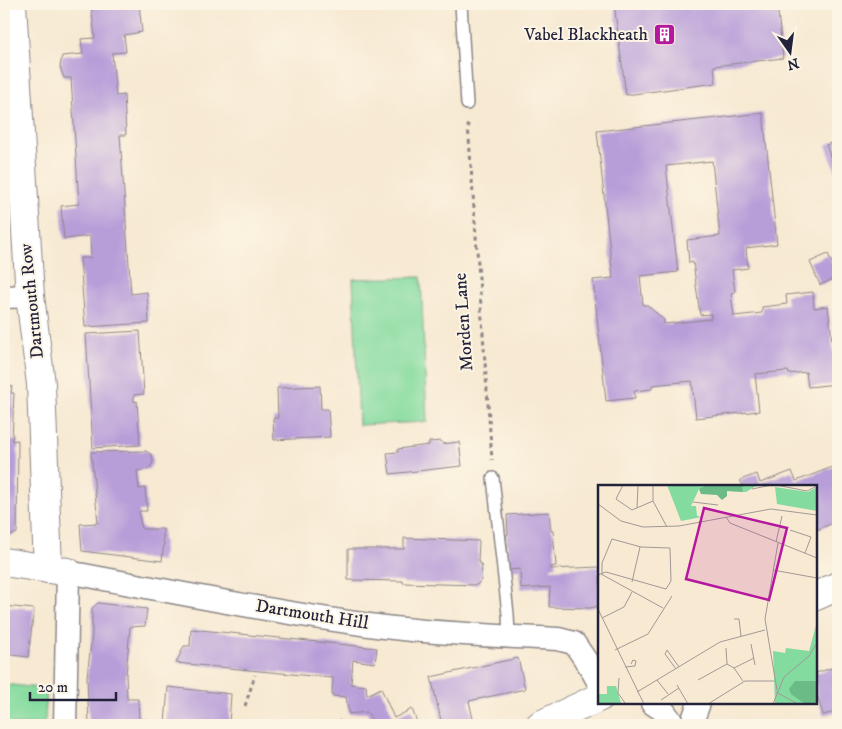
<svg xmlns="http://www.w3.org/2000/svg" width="842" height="729" viewBox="0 0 842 729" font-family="'IM FELL DW Pica',serif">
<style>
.green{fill:#84db9f;stroke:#537e6d}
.building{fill:#b89ed9;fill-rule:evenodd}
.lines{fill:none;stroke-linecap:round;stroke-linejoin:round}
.lane-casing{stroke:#8c8686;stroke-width:14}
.street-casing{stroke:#8c8686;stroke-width:25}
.secondary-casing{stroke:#8c8686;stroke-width:30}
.highway-casing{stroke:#8c8686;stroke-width:30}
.path{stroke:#8c8686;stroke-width:3;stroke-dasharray:4 4;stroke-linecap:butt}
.lane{stroke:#fff;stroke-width:11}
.street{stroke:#fff;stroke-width:22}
.secondary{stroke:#fff;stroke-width:28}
.highway{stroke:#fff;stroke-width:28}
.labels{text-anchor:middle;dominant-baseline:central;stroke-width:4;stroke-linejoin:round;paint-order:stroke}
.poi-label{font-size:18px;fill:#22223b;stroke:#fcf5e5;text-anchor:end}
.street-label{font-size:18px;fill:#22223b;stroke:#fcf5e5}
.inset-road{fill:none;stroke:#a29996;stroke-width:1}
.view{fill:#b5179e;fill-opacity:0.15;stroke:#b5179e;stroke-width:2.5}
.inset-edge{fill:none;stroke:#22223b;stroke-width:2.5}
</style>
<rect width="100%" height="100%" fill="#fcf5e5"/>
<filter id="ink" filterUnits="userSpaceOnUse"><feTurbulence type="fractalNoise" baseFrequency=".02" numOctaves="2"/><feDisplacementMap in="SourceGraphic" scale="10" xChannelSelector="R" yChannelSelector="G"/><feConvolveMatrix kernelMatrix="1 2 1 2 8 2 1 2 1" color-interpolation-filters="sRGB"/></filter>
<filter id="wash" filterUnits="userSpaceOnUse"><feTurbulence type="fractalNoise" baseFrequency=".0096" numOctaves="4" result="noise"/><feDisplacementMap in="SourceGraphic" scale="20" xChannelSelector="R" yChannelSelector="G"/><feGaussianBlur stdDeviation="1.12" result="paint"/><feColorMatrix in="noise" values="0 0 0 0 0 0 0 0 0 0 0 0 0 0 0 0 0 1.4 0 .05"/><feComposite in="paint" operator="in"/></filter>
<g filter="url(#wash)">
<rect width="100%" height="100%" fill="#f7e9d2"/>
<g class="green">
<polygon points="421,277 427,422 359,425 353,279"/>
<polygon points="4,684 47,689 45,720 41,724 4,725"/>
</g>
<g id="blocks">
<g class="building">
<polygon points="91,4 139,4 142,32 124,35 126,52 112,53 116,96 124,95 126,135 120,135 131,294 147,292 149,323 85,327 80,258 91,258 90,236 64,239 61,206 79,204 71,78 64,78 60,67 62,56 83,54 81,39 95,38"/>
<polygon points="614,4 777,4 783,58 714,66 716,83 626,95"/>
<path d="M763,113L777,244L746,248L748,268L732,270L735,292L731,293L734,316L762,313V307L787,304L786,295L813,292L814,308L828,306L837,384L808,387L806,372L789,374L788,371L755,374L759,411L696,418L692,381L652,385V389L634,391L635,398L606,401L593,280L613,278L597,131ZM712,161L720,236L687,240L689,263L693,262L700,315L711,314V319L664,324V320L647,305H643L640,276L678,272L666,166Z"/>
<polygon points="838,140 838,178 826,145"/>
<polygon points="828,254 838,277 820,285 810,262"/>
<polygon points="140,331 144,394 134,395 134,402 137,401 140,445 93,448 86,334"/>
<polygon points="4,373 8,378 8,386 12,386 11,393 14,393 12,441 18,440 17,533 9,536 4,536"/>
<polygon points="320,386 321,409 328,409 330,437 274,440 273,418 278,418 277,388"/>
<polygon points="441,441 442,444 459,442 462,466 390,474 387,453 398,452 398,449 429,445 429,442"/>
<polygon points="146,451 152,455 153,462 149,469 137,471 139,489 145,488 147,511 139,511 140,521 142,529 163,529 163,541 164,542 162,561 82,551 80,524 98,523 91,452"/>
<polygon points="838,465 838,521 816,530 816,487 743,486 740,480 757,474 760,483 792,471 796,481"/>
<polygon points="549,512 551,531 553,531 556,566 551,567 551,569 600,567 600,606 590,608 549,607 550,587 521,589 520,569 509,570 506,535 508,535 507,515"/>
<polygon points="404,538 479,541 478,561 482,566 481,580 477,585 403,583 403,581 348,580 348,549 404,549"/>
<polygon points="98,603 147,609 145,626 130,627 126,675 127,699 138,699 139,719 146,719 146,725 89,725 87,677 92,635 92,608"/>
<polygon points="4,606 34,609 28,657 4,654"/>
<polygon points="191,629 377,648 375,663 353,660 351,684 366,686 367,695 381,688 394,718 412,709 418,725 366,725 373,722 367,712 349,714 346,697 332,696 333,678 176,663 184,646 190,646"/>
<polygon points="518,658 525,689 469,701 473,719 442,725 431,677"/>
<polygon points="838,666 838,722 835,712 823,715 816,691 816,673"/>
<polygon points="168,687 231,694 229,724 165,724"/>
<polygon points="340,720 342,725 329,725"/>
</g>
</g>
</g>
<g filter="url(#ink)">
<use href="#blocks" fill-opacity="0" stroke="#8c8686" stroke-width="1"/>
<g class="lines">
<defs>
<g id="lane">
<polyline points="461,4 467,104"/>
<polyline points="493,478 508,614 509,636"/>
</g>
<g id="street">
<polyline points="4,297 30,296"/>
<polyline points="652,703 664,711 674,725"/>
<path d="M65,725L68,572C173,592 278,613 384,627C442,634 500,636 558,639L574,643L589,665L600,685"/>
<polyline points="691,725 699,703"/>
</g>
<g id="secondary">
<polyline points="12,4 30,296 41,384 48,569"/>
<polyline points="4,562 68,572"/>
</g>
<g id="highway">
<polyline points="816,596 838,586"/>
<polyline points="540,725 600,697"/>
</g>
</defs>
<use href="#lane" class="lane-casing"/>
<use href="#street" class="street-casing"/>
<use href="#secondary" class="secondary-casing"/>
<use href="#highway" class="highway-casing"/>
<g class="path">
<polyline points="468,124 492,460"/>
<polyline points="245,706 255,675"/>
</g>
<use href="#lane" class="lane"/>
<use href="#street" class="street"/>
<use href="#secondary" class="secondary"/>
<use href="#highway" class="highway"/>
</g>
</g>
<defs>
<symbol id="building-square" viewBox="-11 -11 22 22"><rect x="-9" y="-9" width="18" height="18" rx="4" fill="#b5179e" stroke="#fcf5e5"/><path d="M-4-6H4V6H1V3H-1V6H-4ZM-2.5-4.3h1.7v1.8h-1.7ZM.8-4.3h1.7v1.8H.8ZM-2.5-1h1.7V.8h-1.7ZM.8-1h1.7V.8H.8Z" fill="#fff"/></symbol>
</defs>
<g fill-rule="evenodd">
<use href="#building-square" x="652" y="22" width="25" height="25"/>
</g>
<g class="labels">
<g class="poi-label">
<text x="648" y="35">Vabel Blackheath</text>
</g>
<g class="street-label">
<text transform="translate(32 301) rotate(-96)">Dartmouth Row</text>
<text transform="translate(464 322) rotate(-94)">Morden Lane</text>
<text transform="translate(312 615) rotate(9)">Dartmouth Hill</text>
</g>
</g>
<g transform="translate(598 485)">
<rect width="219" height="219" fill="#f7e9d2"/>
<path d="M69,0H160L148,7L101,4L93,21H98L99,31L104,32L83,36ZM177,2L210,7L219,2V26L179,19ZM219,137V219H177L175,166L187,168L188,163L211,166ZM9,201H18L23,218L0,219V209H9Z" fill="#84db9f"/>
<path d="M109,0H150L144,2L145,7L129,6V11L124,15L119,10L103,9L101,4ZM197,196H219V219H207L193,209L191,204Z" fill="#6bbb86"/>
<path class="inset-road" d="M25,0L18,14L34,25L55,16M55,0V16L69,42M178,0L209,6L219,1M154,4L174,0M95,17L120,20M0,19L23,36L45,42L81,41L173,24L219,30M39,23L40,0M128,32L132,38L219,73M192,45L213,52L207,68M178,57L184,31M175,85L219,93M3,89L65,123M0,90L8,87L68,104L73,96L72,63L43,62L14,54L4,78V89M34,97L42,62M0,124L46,219M4,133L26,122L34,107M136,134H141L143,151M153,159L157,180M128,163L129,179M17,165L50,149L74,111M27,182L37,181L38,176L35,175L33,179M136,183L156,173M78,184L67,169L69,165L81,182M21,193L20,208L27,218M59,195L70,209M100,195L129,179L136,183L145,196M79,200L90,219M179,205L167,134L180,58M39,207L122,157L167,145M178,207L200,219M63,215L81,203M110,219L147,196H176M175,219L186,192L211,171L219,158"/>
<path class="view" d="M106,23L189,43L171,115L88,94Z"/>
<rect width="219" height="219" class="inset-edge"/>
</g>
<rect width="842" height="729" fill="none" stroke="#fcf5e5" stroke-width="20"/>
<g transform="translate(790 52) rotate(166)" stroke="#fcf5e5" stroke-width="4" paint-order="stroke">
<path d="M0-4L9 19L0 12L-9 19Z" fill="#22223b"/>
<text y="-8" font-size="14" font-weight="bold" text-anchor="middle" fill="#22223b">N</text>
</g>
<path d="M30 692v8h86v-8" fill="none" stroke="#22223b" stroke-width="2.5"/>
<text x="38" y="692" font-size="15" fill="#22223b" stroke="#fcf5e5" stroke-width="4" paint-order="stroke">20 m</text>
</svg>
